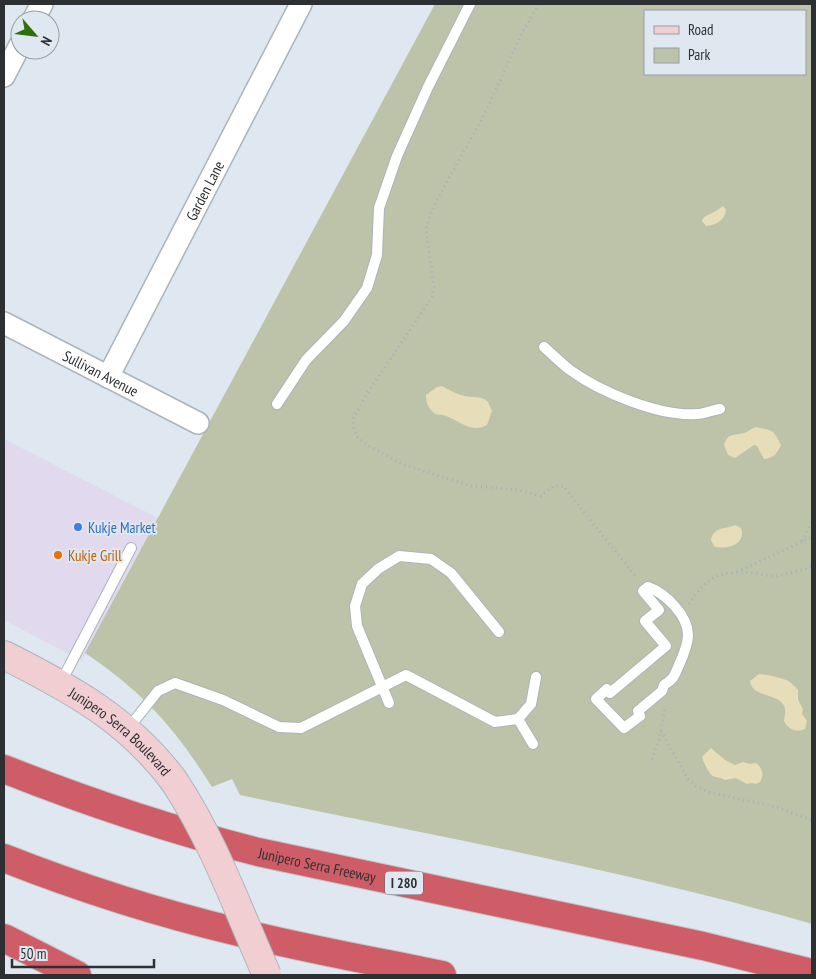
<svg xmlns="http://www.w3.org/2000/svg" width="816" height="979" viewBox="0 0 816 979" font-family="'PT Sans Narrow',sans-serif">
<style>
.commercial{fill:#e1d9ee}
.green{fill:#bcc3a8;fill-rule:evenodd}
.sand{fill:#e7deb9}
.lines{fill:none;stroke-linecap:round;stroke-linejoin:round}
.lane-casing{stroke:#abb4bb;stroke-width:12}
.street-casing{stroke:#abb4bb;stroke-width:24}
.secondary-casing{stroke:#abb4bb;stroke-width:30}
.highway-casing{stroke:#c4c5c6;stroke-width:30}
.path{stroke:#a9b0b7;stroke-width:3;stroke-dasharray:1 4;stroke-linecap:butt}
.lane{stroke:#fff;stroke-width:10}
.street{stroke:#fff;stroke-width:21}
.secondary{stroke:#f0ced1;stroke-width:28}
.highway{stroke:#ce5d67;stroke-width:28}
.secondary-bridge-casing{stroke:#abb4bb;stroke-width:30;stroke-linecap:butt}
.secondary-bridge{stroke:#f0ced1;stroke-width:28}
.shop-dot{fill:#3f7fe0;stroke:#dfe8f0;stroke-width:2}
.food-dot{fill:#e8710a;stroke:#dfe8f0;stroke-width:2}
.labels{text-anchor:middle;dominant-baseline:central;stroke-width:4;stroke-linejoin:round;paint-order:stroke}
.shield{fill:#dfe8f0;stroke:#62676c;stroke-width:1}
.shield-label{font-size:14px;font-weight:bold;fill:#2d3033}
.street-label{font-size:15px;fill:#2d3033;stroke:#dfe8f0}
.shop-label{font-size:15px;fill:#366cbe;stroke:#dfe8f0;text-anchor:start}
.food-label{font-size:15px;fill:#c56008;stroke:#dfe8f0;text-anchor:start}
</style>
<rect width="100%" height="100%" fill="#dfe8f0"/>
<polygon class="commercial" points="4,439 158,518 82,661 4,620"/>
<path class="green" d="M435,4H812V924C624,870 432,835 240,795L232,779L212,787C175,728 143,692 85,653ZM645,11H805V74H645Z"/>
<g class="sand">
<path d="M723,206L726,210C725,220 716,225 706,226L702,221L704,217L716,211Z"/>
<path d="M442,386C449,390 456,394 465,396C473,398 481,395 488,402L492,411L487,425C471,434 459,420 446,416C441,414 438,416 434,413C428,408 426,402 426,395L437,387Z"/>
<path d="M756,427C773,431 773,429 781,445C777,453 774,458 764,459L757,446L754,445L735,458L728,455L724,445C728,432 735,436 744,433C748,432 752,428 756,427Z"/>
<path d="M735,525L741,528C747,544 726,551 714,546L711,540C714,526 725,530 735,525Z"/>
<path d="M759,674C769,675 777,677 786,680C790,681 795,687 798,690V700L803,709L802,714L807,721L805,729C796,733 788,729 784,721C784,717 786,713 785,709C783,693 751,698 750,681Z"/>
<path d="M711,748L725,760L735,765L743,762L750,764L756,763C763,768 764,775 760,782L756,784L752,783L747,784L736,778L725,780C720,777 717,778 713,776C709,774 703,761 702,757Z"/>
</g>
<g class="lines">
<defs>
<g id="lane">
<path d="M544,347C553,355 561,363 570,370C600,392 660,417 697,414C704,414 712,410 720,409"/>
<polyline points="277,404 306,360 344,321 367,288 377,255 379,208 397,156 428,87 470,4"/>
<path d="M648,587C665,593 688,615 688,635C688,645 683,656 679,665C674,676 674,679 664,685L662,691L638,711L640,716L624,728L596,699L607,689L610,693L666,646L645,621L659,610L643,591Z"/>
<polyline points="60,684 131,548"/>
<polyline points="389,703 357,626 355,606 362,584 378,569 399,556 431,559 451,573 499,632"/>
<polyline points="518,719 533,744"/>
<polyline points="127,730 158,691 175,683 223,700 279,727 301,728 406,675 495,722 518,719 531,704 536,677"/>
</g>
<g id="street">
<polyline points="33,20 42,4"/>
<polyline points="4,76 20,45"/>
<path id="s1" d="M4,323L198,423"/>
<path id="s2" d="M108,377L301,4"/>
</g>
<g id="secondary">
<path id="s3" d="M4,655C70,688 129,720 174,781"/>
</g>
<g id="highway">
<path id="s4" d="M4,769C87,802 171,830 258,852L703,946L812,973"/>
<path d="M4,858C80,888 159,913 238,932C306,949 374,961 442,975"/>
<polyline points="4,938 77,975"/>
</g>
</defs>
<use href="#lane" class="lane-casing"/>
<use href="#street" class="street-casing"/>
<use href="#secondary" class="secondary-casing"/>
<use href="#highway" class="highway-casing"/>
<g class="path">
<polyline points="539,4 523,31 482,119 439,196 430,215 426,230 434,287 431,299 368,392 353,419 354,429 357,437 367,445 404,465 472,486 519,490 541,496 553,486 563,486 637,578"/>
<polyline points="802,541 812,522"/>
<polyline points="737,572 812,537"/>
<path d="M689,604C707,576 720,570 755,573C761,574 768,576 774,576C787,575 800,570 812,567"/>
<polyline points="661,731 688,779 696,786 709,792 776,807 812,820"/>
<polyline points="652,759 659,741 665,707"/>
</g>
<use href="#lane" class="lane"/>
<use href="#street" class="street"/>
<use href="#secondary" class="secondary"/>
<use href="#highway" class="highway"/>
<defs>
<path id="secondary-bridge" d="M174,781C214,841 238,910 267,975"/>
</defs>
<use href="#secondary-bridge" class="secondary-bridge-casing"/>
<use href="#secondary-bridge" class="secondary-bridge"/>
</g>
<circle class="shop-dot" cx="78" cy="527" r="5"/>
<circle class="food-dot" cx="58" cy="555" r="5"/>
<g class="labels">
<rect class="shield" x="385" y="871.5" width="38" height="23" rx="4"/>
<g class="shield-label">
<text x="404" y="883">I 280</text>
</g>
<g class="street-label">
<text stroke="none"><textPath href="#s2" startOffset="210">Garden Lane</textPath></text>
<text stroke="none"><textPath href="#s1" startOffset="109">Sullivan Avenue</textPath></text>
<text stroke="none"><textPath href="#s3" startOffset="140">Junipero Serra Boulevard</textPath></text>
<text stroke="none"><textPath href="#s4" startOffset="328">Junipero Serra Freeway</textPath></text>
</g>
<g class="shop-label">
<text x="88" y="527">Kukje Market</text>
</g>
<g class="food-label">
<text x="68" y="555">Kukje Grill</text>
</g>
</g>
<rect width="816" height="979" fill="none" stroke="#2d3033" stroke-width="10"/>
<rect x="644" y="10" width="162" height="65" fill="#dfe8f0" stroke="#989ea4"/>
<rect x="654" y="26" width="25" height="8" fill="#f0ced1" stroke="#989ea4"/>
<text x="688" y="35" font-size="15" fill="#2d3033">Road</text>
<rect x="654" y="48" width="25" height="15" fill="#bcc3a8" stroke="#989ea4"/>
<text x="688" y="60" font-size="15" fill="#2d3033">Park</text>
<g transform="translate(35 35) rotate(118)"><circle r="24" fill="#dfe8f0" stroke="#989ea4"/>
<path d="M0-4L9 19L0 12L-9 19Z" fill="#2e700b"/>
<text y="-8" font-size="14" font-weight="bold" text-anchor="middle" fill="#2d3033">N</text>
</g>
<path d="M12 959v8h142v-8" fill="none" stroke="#2d3033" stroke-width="2.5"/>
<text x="20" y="959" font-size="15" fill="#2d3033" stroke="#dfe8f0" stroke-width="4" paint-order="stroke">50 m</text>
</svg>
